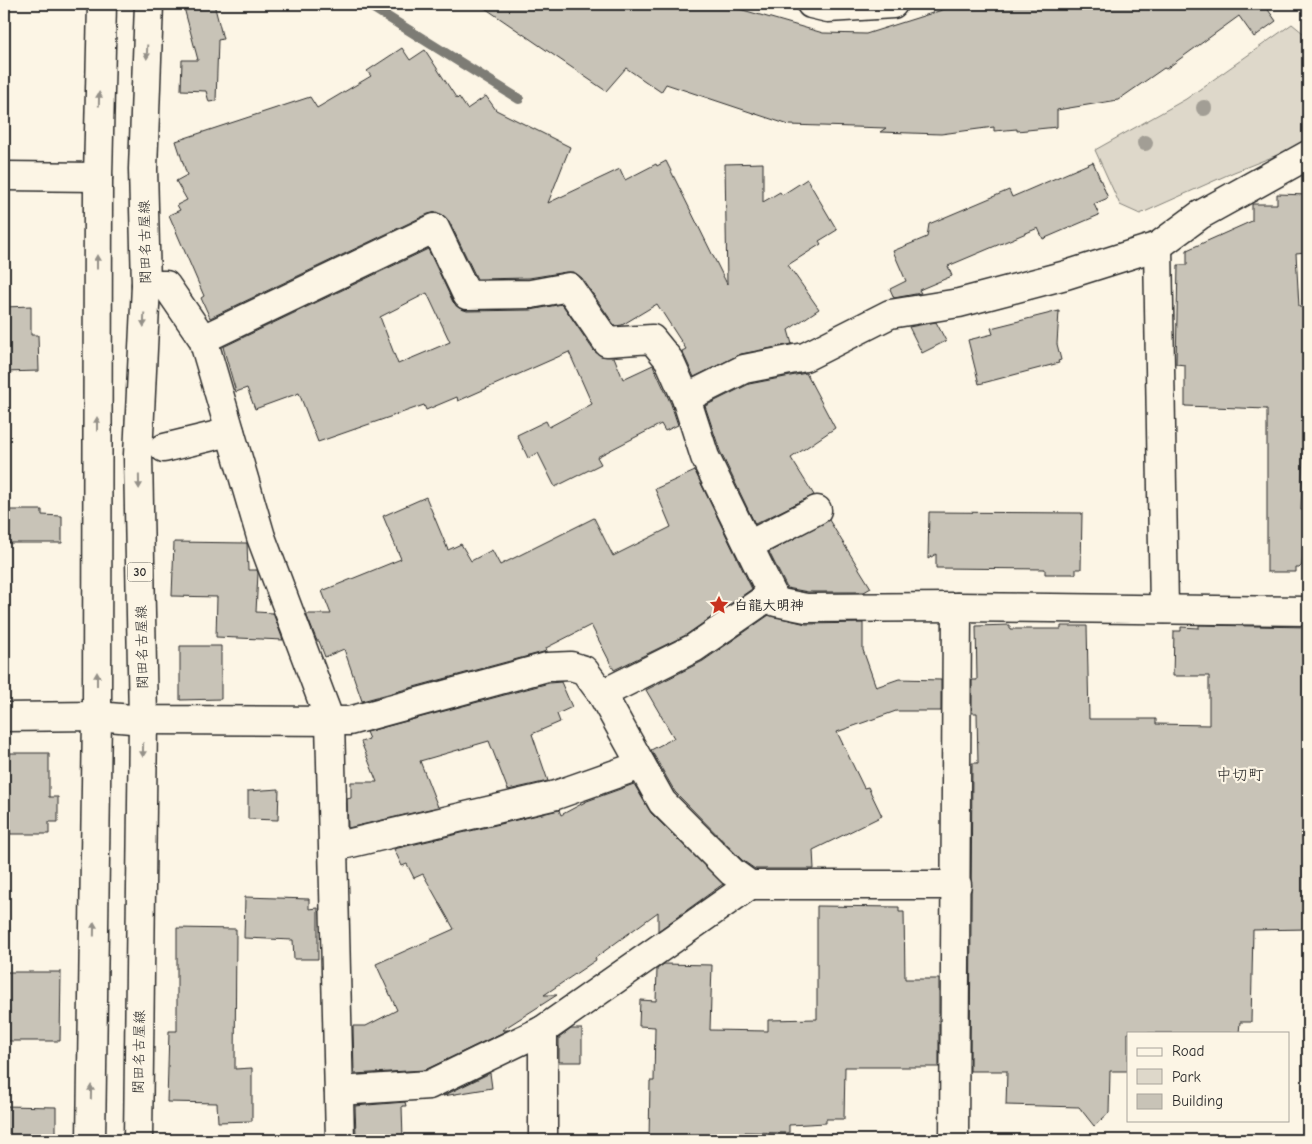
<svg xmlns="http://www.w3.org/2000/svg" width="1312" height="1144" viewBox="0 0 1312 1144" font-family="'Comic Neue','Klee One',sans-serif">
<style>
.green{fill:#ded8ca;stroke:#84827a}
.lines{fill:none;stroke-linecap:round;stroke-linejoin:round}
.stream{stroke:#7d7b74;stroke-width:10}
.building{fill:#c8c3b7;stroke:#2b2b2b;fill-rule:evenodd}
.minor-casing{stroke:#2b2b2b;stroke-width:31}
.major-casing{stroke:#2b2b2b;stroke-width:31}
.minor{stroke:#fcf5e5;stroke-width:28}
.major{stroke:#fcf5e5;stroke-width:28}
.tree{fill:#a29e95}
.oneway{fill:#949088}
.labels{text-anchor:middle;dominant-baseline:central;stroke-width:4.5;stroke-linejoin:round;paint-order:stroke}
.shield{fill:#fcf5e5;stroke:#6a6863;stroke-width:1}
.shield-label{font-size:12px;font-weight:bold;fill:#2b2b2b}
.street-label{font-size:14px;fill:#2b2b2b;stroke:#fcf5e5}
.poi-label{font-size:14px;font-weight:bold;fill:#2b2b2b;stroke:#fcf5e5;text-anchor:start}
.quarter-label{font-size:16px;fill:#2b2b2b;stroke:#fcf5e5}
</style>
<rect width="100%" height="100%" fill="#fcf5e5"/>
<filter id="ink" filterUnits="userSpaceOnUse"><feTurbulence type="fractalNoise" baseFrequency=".02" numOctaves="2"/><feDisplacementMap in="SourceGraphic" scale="10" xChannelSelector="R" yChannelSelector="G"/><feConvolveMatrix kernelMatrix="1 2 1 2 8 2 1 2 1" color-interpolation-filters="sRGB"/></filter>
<g filter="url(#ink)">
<polygon class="green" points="1292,24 1308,37 1308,143 1234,172 1140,214 1120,205 1095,150 1186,99"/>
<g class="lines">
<polyline class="stream" points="367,4 519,99"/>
</g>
<g class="building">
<polygon points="183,4 214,4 223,39 218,40 216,101 209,102 206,91 181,90 182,60 198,60"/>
<polygon points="479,4 722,4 823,33 866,34 961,4 1264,4 1276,21 1254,37 1239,16 1166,69 1164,68 1118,100 1057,110 1057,127 1017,131 1017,129 994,131 994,127 941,134 880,132 886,128 789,125 666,84 661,92 626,68 606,91"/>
<polygon points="402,48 410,60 425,50 457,99 459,97 467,109 486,96 496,110 570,147 548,203 620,169 625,180 656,164 657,166 666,161 727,284 725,164 763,163 763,202 780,192 782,195 807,179 837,230 819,241 821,244 788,265 819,309 788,330 792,344 741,354 694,377 682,351 686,349 657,304 622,325 615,326 582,278 574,272 566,272 529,278 477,279 449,221 443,215 436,212 428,214 210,318 201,298 204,296 169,215 180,210 177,205 187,200 176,181 187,175 176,141 310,97 317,108 371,76 367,71"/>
<polygon points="1093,162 1108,198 1094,204 1099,215 1043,239 1038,228 948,266 952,276 919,290 921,293 894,298 890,289 906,281 893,251 927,237 929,224 1009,190 1012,197"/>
<polygon points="1277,194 1308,195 1306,252 1296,253 1299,307 1307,307 1308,310 1308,451 1303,453 1301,510 1304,510 1304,543 1302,565 1299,568 1296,568 1296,572 1267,572 1267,409 1185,406 1185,365 1176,364 1178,265 1187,265 1187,250 1252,221 1252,204 1277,204"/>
<path d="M428,249L453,302L459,308L467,311L531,310L562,304L594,351L601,356L614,357L623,379L653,365L671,404L678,425L665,431L661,424L597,457L601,464L555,487L538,453L528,458L517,435L546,421L549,427L592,404L569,352L458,401L457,397L426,410L424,405L318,442L299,393L255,409L247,388L236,392L223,347ZM427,293L450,342L398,364L380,317Z"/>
<polygon points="31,306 31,335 38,335 39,371 4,372 4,307"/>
<polygon points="1059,311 1057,344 1061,360 1058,361 1059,363 979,384 968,340 993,334 991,328"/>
<polygon points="936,322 946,341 922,353 909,327"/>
<polygon points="806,373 835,428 791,458 814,495 755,524 720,451 705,406 749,384"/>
<polygon points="695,471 752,589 686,635 614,670 591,625 546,648 547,651 362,701 344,649 325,657 319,641 317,641 306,614 331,614 322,591 401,559 383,516 426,497 448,550 461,544 471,561 492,550 500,565 594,518 613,556 671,527 655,489"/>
<polygon points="4,510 42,510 42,515 62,516 62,543 4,543"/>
<polygon points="929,512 1082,513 1081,569 1076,569 1076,574 1045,574 1045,569 936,568 936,554 928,559"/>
<polygon points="829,520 871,588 864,592 808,592 787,588 769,552"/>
<polygon points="174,542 247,543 248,570 257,570 258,573 256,612 273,613 283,640 216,637 217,597 172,596"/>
<polygon points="769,615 806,624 863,623 863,650 876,687 899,679 941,680 941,711 896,711 837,732 864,788 868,787 882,816 813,850 814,869 755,869 742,860 675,792 651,750 674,738 646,690 703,661"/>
<polygon points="1010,625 1010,629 1061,629 1061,626 1087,626 1089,719 1156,719 1156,724 1209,725 1209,676 1173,676 1174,631 1181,631 1181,627 1199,628 1199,625 1308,627 1308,929 1253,930 1251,1022 1240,1022 1239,1033 1128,1033 1128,1071 1110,1071 1109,1113 1094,1126 1079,1107 1006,1105 1007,1071 970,1071 972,763 978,763 977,713 972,713 972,680 977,680 976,626"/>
<polygon points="180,646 221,646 221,699 180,700"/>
<polygon points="561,682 572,707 557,714 560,722 532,734 548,781 508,790 489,741 420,761 438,807 348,828 347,799 351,798 351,782 377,782 361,742 369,739 366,732 549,683"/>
<polygon points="10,753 49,753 49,797 58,797 58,822 49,822 49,834 10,834 10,814 4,814 4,756 10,756"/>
<polygon points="634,784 651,813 723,884 658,931 658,912 595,958 596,960 544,995 557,995 502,1030 508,1030 425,1070 354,1074 353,1026 366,1026 397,1010 376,964 454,929 423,874 414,878 407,864 402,866 394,849 559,810 561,815 587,801"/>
<polygon points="279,789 278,820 248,819 248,791"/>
<polygon points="245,897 309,899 309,909 318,908 318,959 294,959 293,940 244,938"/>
<polygon points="817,906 899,907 899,912 904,912 905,979 939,979 939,1067 845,1067 844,1119 826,1119 826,1123 789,1125 789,1133 745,1132 745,1140 649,1140 650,1081 654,1081 655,1027 639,1026 640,1000 656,1001 657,969 664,964 712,965 710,1030 768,1031 768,1020 817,1019"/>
<polygon points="177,928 236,929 235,1069 252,1068 252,1121 218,1122 217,1103 167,1102 169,1031 177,1031"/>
<polygon points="4,972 61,972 60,1041 4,1041"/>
<polygon points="571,1029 582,1029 582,1062 559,1062 559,1038"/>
<polygon points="490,1073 492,1088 443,1096"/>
<polygon points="405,1102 406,1106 402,1106 403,1140 360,1140 360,1135 356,1135 355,1106"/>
<polygon points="4,1106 56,1107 56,1140 4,1140"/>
</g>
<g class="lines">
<defs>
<g id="minor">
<polyline points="811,4 828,8 893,4"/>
<polyline points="4,176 98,177"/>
<polyline points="1158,246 1164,609"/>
<polyline points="146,285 166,285 203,339 261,537 330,721 340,1140"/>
<polyline points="203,339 435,228 467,295 531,294 569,287 607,342 652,339 669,360 686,398 705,457 776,602 806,608 957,607 1308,611"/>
<polyline points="686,398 744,369 805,357 890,314 959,303 1066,275 1158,246 1200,215 1308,155"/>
<polyline points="164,448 230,432"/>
<polyline points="749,545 817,510"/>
<polyline points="602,694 694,648 772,594"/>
<polyline points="4,717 97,716 143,720 349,721 547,667 571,666 584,670 602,694 662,802 732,872 750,885 957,885"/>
<polyline points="334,847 556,795 641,765"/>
<polyline points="543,1030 543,1140"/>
<polyline points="339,1091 429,1085 543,1030 750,885"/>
<polyline points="954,1140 957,607"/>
</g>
<g id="major">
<polyline points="91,1140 97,716 98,177 102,4"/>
<polyline points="138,1140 143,720 138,455 146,285 143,169 149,4"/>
</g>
</defs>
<use href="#minor" class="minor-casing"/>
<use href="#major" class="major-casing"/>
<use href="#minor" class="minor"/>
<use href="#major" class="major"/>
</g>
<g class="tree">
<circle cx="1204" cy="108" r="8"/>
<circle cx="1145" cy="143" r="8"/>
</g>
<defs><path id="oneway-solid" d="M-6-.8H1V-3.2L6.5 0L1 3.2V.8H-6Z" transform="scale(1.25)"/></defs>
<g class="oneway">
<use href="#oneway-solid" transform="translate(147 52) rotate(92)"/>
<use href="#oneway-solid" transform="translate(99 99) rotate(-89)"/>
<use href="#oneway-solid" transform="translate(97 262) rotate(-90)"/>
<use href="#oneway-solid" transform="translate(144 320) rotate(92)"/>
<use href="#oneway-solid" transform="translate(97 424) rotate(-90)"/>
<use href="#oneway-solid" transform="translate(139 482) rotate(89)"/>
<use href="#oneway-solid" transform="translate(97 679) rotate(-90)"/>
<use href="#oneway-solid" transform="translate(143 750) rotate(91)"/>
<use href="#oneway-solid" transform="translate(94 929) rotate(-89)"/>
<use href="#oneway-solid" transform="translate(91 1092) rotate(-89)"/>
</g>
</g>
<defs>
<symbol id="sight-bare" viewBox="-9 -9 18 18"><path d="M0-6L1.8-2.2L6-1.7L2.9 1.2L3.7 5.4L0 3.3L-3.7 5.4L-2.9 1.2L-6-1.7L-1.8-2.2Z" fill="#c8321e" stroke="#fcf5e5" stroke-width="2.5" paint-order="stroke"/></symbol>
</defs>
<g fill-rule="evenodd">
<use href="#sight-bare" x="705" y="591" width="28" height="28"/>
</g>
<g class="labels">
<rect class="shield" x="127.5" y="562.5" width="25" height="19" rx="4"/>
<g class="shield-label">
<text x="140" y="572">30</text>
</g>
<g class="street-label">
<text transform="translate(145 242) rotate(-91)">関田名古屋線</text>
<text transform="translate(142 647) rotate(-91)">関田名古屋線</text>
<text transform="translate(139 1052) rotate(-89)">関田名古屋線</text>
</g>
<g class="poi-label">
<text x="734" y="605">白龍大明神</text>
</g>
<g class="quarter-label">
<text x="1240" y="775">中切町</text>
</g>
</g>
<rect width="1312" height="1144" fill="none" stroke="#fcf5e5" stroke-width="20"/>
<rect x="10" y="10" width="1292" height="1124" fill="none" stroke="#2b2b2b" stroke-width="2" filter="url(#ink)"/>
<rect x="1127" y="1032" width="162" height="90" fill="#fcf5e5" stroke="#a8a49b"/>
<rect x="1137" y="1048" width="25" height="8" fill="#fcf5e5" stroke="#a8a49b"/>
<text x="1172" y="1056" font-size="15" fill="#2b2b2b">Road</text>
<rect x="1137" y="1069" width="25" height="15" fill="#ded8ca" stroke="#a8a49b"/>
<text x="1172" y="1082" font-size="15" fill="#2b2b2b">Park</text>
<rect x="1137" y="1094" width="25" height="15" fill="#c8c3b7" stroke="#a8a49b"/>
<text x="1172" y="1106" font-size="15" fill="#2b2b2b">Building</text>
</svg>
